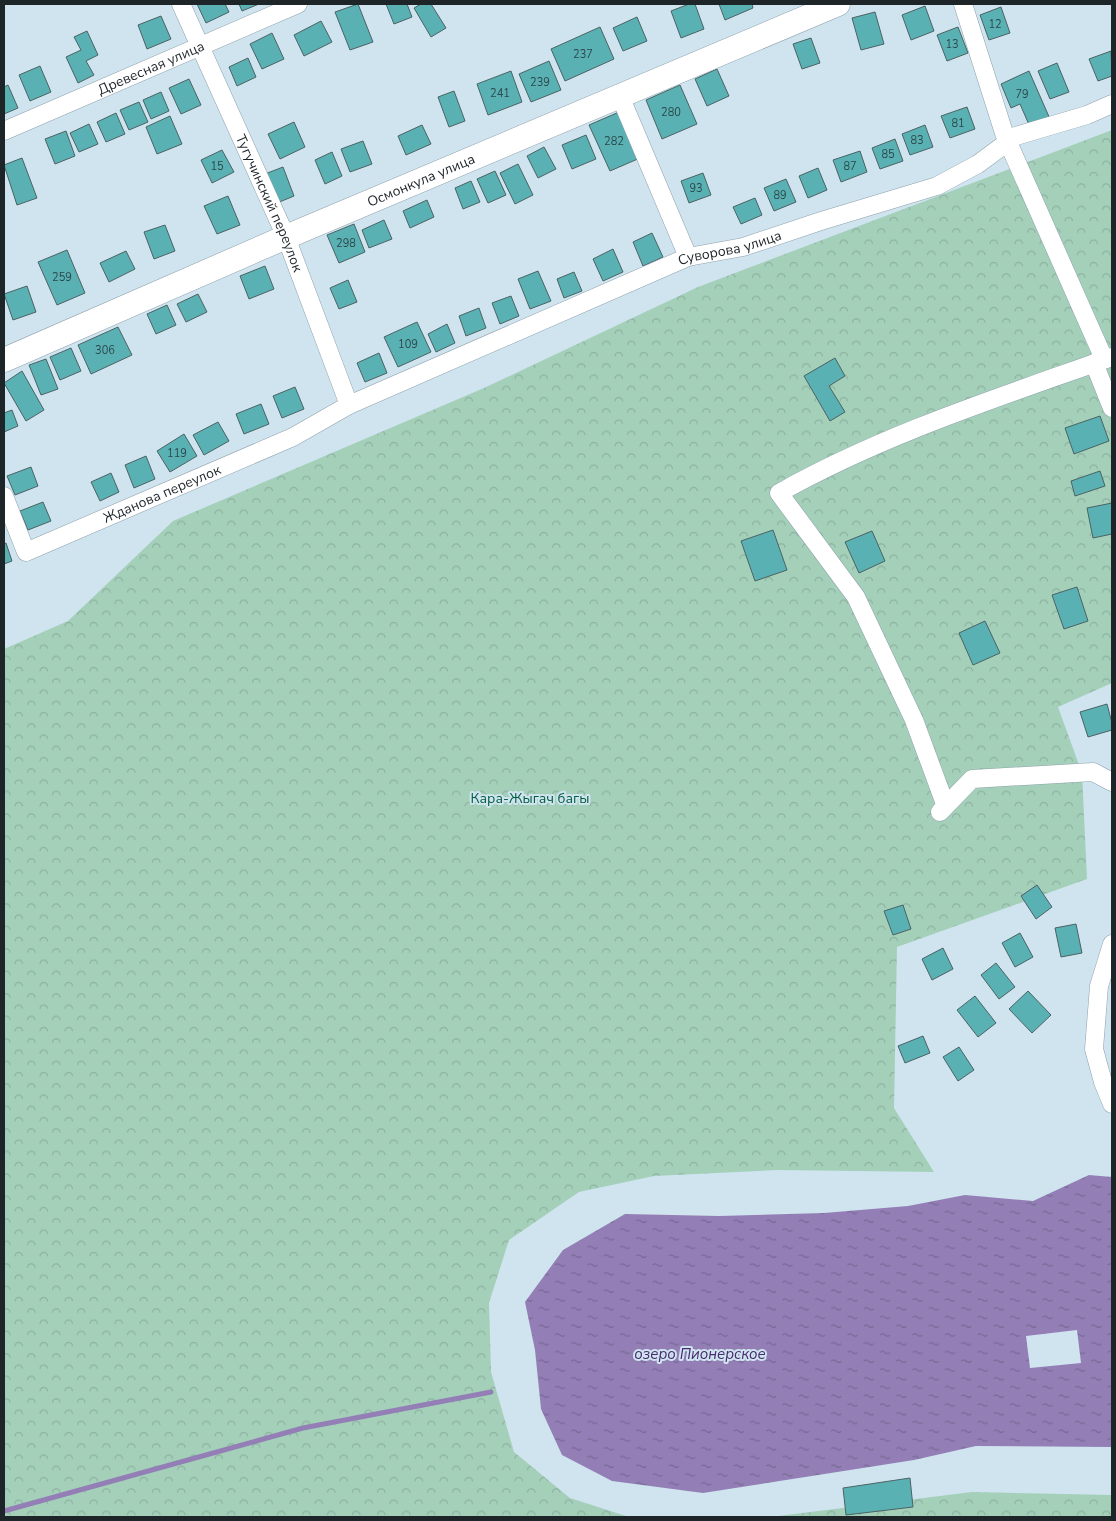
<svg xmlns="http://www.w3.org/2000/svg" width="1116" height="1521" viewBox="0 0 1116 1521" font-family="'Nunito Sans',sans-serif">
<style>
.forest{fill:url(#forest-crowns)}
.water{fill:url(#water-ripples);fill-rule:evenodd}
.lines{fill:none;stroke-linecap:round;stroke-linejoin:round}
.stream{stroke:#937fb6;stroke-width:5}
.building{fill:#5ab1b3;stroke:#4c6263}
.street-casing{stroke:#8ea1ac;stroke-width:19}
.secondary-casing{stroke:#8ea1ac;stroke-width:25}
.street{stroke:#fff;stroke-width:18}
.secondary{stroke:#fff;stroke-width:24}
.labels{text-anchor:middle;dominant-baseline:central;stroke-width:4;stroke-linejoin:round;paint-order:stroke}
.number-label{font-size:11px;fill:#2d484c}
.street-label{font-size:14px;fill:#1e2529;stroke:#cfe4ef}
.park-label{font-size:14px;fill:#025e40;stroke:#cfe4ef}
.water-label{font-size:15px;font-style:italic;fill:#482a6e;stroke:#cfe4ef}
</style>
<defs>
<pattern id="forest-crowns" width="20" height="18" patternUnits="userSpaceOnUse" patternTransform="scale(1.25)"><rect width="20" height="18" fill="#a4d0ba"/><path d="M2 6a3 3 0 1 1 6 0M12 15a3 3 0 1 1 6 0" fill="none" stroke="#8db2a0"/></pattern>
<pattern id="water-ripples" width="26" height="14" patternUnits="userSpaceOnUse" patternTransform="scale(1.25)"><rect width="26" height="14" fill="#937fb6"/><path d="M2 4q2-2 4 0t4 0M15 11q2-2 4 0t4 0" fill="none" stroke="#776894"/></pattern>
</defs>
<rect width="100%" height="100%" fill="#cfe4ef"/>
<g class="forest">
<polygon points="1112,130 1112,683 1058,707 1082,773 1087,879 897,947 894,1108 934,1172 777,1170 654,1176 579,1192 509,1240 489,1303 491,1372 514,1452 570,1498 629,1517 4,1517 4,649 68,621 173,521 484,388 698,287"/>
<polygon points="972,1492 1112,1495 1112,1517 770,1517"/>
</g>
<path class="water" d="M1089,1175L1112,1177V1447L976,1446L914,1460L703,1493L612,1481L562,1455L541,1409L535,1350L525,1302L563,1250L625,1214L719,1216L824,1213L908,1206L965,1195L1033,1201ZM1077,1330L1081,1363L1030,1368L1026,1336Z"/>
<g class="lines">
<polyline class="stream" points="4,1511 303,1428 491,1392"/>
</g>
<g class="building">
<polygon points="197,4 225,4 229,12 206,23"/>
<polygon points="239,4 259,4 242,11"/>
<polygon points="358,4 373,42 350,50 335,12"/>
<polygon points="386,4 407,4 412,17 394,24"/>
<polygon points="421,4 431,4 446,28 431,37 414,8"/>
<polygon points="689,4 695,4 704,29 681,38 671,11"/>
<polygon points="719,4 752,4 753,8 725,20"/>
<polygon points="925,6 934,31 911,40 902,15"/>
<polygon points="1001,7 1010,33 989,40 980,15"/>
<polygon points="875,12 884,44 861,50 852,18"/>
<polygon points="161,16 171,39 147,49 138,25"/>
<polygon points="637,17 647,41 623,51 613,28"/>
<polygon points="321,21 332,42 304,56 294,35"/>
<polygon points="600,27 614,59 565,81 551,49"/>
<polygon points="958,27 968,53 947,61 937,35"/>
<polygon points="87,31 98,55 86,61 94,75 78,83 66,57 81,50 74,37"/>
<polygon points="272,33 284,59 262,69 250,44"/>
<polygon points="811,38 820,63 802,69 793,44"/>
<polygon points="1111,51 1112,76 1098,81 1089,59"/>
<polygon points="248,58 256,77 237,86 229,67"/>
<polygon points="549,61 561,90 531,102 519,74"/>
<polygon points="1057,63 1069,92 1050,99 1038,71"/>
<polygon points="40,66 51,92 30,101 19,75"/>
<polygon points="717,69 729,96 707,106 695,79"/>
<polygon points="511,71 522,102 488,115 477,84"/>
<polygon points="1029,71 1050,119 1030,127 1020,104 1011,108 1001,84"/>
<polygon points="189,79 201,105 181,114 169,88"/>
<polygon points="8,85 18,108 4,114 4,87"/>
<polygon points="680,85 697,124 662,139 646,100"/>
<polygon points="454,91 465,121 449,127 438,97"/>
<polygon points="161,92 169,111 151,119 143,100"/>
<polygon points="139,102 148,122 129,130 120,110"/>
<polygon points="967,107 975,129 950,138 941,116"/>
<polygon points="619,112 640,158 610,171 589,125"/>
<polygon points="116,113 125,134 106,142 97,122"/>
<polygon points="170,116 182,144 157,154 146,127"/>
<polygon points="294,122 305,147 280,159 268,134"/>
<polygon points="89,124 98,144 79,152 70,133"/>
<polygon points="422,125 431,144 406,155 398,136"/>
<polygon points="925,125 933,147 910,155 902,134"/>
<polygon points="66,131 75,156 55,164 45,139"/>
<polygon points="586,135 596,159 572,169 562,145"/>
<polygon points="895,139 903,161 880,169 872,148"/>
<polygon points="363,141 372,164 350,172 341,149"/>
<polygon points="544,147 556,169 538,178 527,156"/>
<polygon points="222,150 234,172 212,183 201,160"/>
<polygon points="860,151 867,172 841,182 833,160"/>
<polygon points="332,152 342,176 325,184 315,160"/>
<polygon points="22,158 37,198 17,205 4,165"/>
<polygon points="518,164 533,195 515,204 500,173"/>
<polygon points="283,167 294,196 277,203 265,174"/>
<polygon points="818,168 827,190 808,198 799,176"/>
<polygon points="495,171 506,195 488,203 477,179"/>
<polygon points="703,173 711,195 689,203 681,181"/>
<polygon points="786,179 796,202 774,211 764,188"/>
<polygon points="471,181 480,202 463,209 455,188"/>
<polygon points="228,196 240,225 217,234 204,206"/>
<polygon points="755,198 762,215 741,224 733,207"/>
<polygon points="427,200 434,217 410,228 403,211"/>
<polygon points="384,220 392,239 369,248 362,230"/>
<polygon points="354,224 365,252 339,263 327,235"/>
<polygon points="165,225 175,251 154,259 144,232"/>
<polygon points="652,233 663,257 643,266 633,242"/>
<polygon points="613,249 623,272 603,281 593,259"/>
<polygon points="67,250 85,293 57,305 38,262"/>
<polygon points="126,251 135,269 109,282 100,263"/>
<polygon points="265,266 274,289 249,299 240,276"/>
<polygon points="538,271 551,301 530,309 518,279"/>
<polygon points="574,272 582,291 564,298 557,279"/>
<polygon points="348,280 357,302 339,309 330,288"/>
<polygon points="27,286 36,312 13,320 4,294"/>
<polygon points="198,294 207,312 186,322 177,304"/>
<polygon points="511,296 519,316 500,324 492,303"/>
<polygon points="167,305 176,325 156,334 147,314"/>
<polygon points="479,308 486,328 466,336 459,316"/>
<polygon points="417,322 431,352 398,367 384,337"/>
<polygon points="447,324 455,343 436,352 428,334"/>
<polygon points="118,327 132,355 91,374 78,345"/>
<polygon points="71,348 81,371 60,380 50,357"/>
<polygon points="379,353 387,373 365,382 357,363"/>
<polygon points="835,358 845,376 829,386 845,412 830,421 804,376"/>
<polygon points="46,359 58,389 41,395 29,365"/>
<polygon points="22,371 44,410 26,421 4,383"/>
<polygon points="295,387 304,409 282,418 273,396"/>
<polygon points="261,404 269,424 244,434 236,414"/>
<polygon points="12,410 18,426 4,432 4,413"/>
<polygon points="1100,416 1109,441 1074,454 1065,428"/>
<polygon points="218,422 229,441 204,455 193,435"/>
<polygon points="184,434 197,456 170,472 157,451"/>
<polygon points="146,456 155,479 134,488 125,465"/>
<polygon points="31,467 38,486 15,495 7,476"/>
<polygon points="1100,471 1105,486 1075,496 1071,481"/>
<polygon points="111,473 119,492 100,501 91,482"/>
<polygon points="43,502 51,521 28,530 20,511"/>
<polygon points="1112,503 1112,534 1093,538 1087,508"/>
<polygon points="773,530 787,570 755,581 741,541"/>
<polygon points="872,531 885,561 859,573 845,542"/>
<polygon points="6,543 12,561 4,564 4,544"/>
<polygon points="1077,587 1088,621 1064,629 1052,595"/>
<polygon points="985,621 1000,653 973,665 959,633"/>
<polygon points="1107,704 1112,723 1112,730 1088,737 1080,712"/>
<polygon points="1037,885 1052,907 1036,919 1021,896"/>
<polygon points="903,905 911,929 893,935 884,911"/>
<polygon points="1076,924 1082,953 1061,957 1055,928"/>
<polygon points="1020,933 1033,957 1015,967 1002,943"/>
<polygon points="943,948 953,969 932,980 922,959"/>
<polygon points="996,963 1015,987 999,999 981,975"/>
<polygon points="1028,991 1051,1015 1032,1033 1009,1009"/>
<polygon points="975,996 996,1023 978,1037 957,1010"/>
<polygon points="923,1036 930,1053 905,1063 898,1046"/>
<polygon points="959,1047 974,1070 958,1081 943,1057"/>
<polygon points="910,1478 913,1507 846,1515 843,1488"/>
</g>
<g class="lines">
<defs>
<g id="street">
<path id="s1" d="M181,4L286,237L349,405"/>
<polyline points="963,4 1004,133 1104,359"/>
<polyline points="620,96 688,257"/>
<path id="s2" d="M4,131L298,4"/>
<polyline points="1094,363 1112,408"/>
<path id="s3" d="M4,496L26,552L293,437L349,405L688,257L743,247L821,221L937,186L978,164L1016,136L1087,115L1112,104"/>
<path d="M944,801L914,720L856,597L779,493C884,434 1000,397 1112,357"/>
<polyline points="940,812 972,779 1093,772 1112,782"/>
<polyline points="1112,944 1099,986 1094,1049 1103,1082 1112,1104"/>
</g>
<g id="secondary">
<path id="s4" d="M4,360L286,237L838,4"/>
</g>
</defs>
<use href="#street" class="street-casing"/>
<use href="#secondary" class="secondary-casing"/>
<use href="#street" class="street"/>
<use href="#secondary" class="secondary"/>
</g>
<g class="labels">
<g class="number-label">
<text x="995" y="24">12</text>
<text x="952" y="44">13</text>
<text x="583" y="54">237</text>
<text x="540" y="82">239</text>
<text x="500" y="93">241</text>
<text x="1022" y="94">79</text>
<text x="671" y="112">280</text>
<text x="958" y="123">81</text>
<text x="917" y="140">83</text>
<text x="614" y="141">282</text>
<text x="888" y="154">85</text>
<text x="217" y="166">15</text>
<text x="850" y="166">87</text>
<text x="696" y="188">93</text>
<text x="780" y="195">89</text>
<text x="346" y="243">298</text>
<text x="62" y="277">259</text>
<text x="408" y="344">109</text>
<text x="105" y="350">306</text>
<text x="177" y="453">119</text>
</g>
<g class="street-label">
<text stroke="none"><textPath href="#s2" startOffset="160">Древесная улица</textPath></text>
<text stroke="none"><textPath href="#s4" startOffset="454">Осмонкула улица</textPath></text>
<text stroke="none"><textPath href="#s1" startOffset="218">Тугучинский переулок</textPath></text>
<text stroke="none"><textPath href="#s3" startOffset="828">Суворова улица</textPath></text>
<text stroke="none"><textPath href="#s3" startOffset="208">Жданова переулок</textPath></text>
</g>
<g class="park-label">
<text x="530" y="798">Кара-Жыгач багы</text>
</g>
<g class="water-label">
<text x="700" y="1354">озеро Пионерское</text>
</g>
</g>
<rect width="1116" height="1521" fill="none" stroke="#1e2529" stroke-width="10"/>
</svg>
